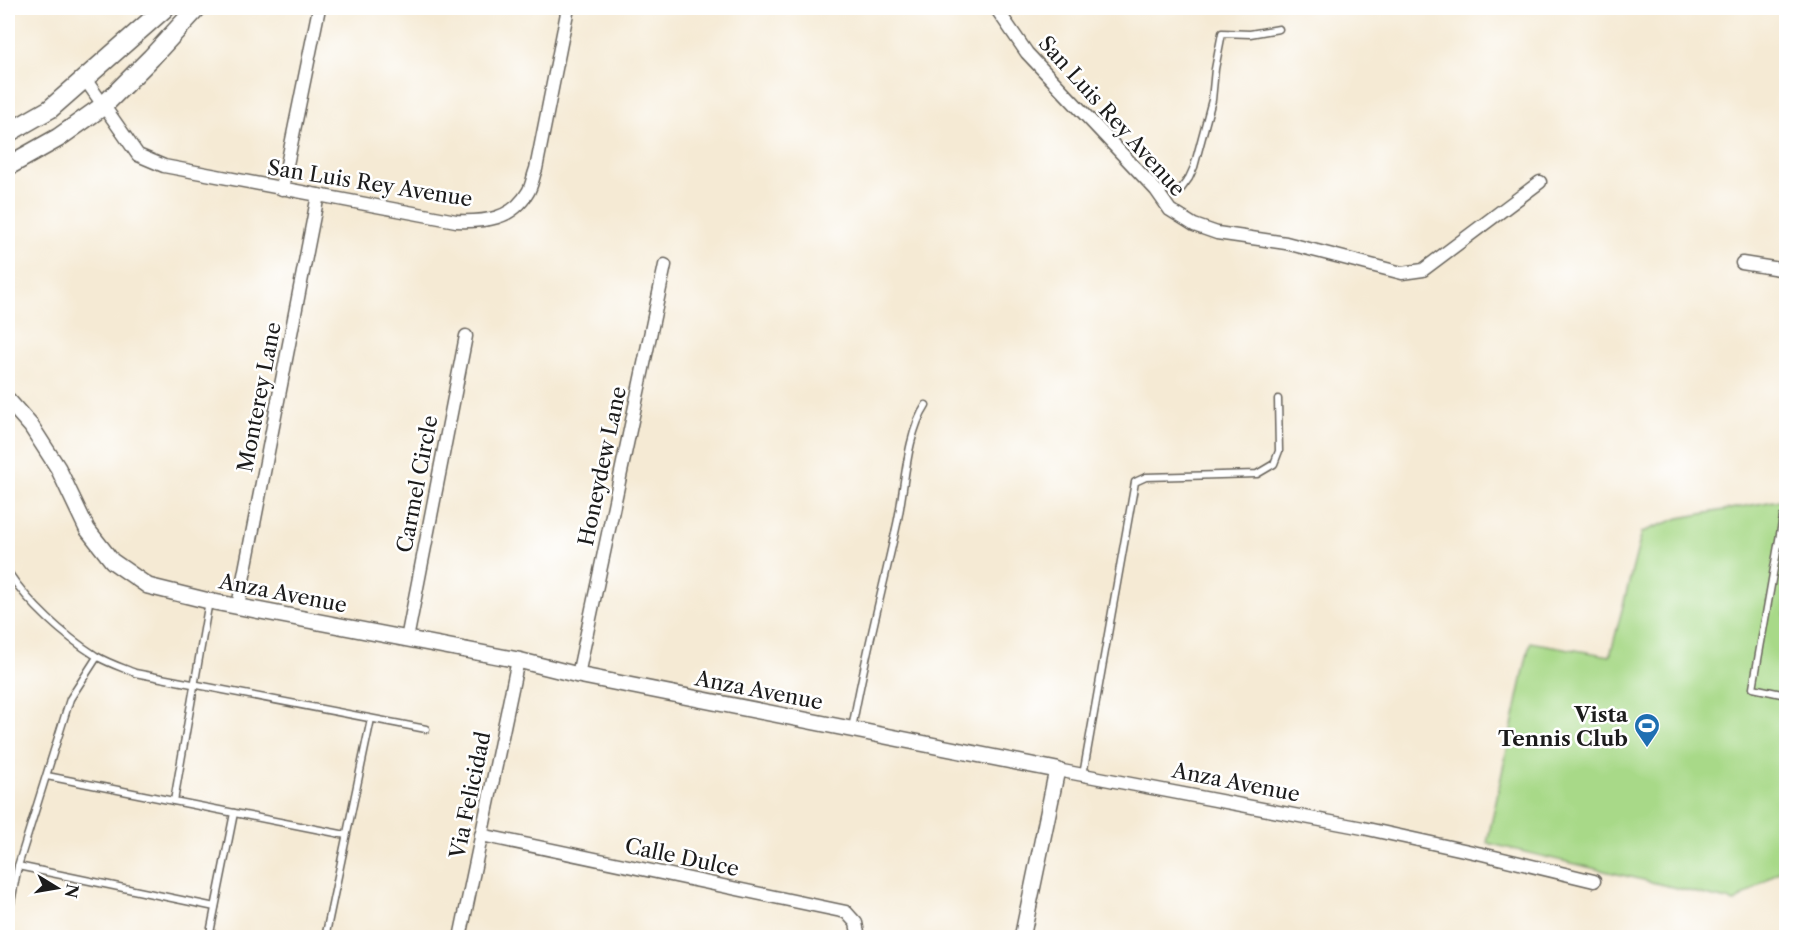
<svg xmlns="http://www.w3.org/2000/svg" width="1794" height="945" viewBox="0 0 1794 945" font-family="'Libre Caslon Text',serif">
<style>
.grass{fill:#a8d988;stroke:#627a52;stroke-width:1.5}
.lines{fill:none;stroke-linecap:round;stroke-linejoin:round}
.service-casing{stroke:#68645c;stroke-width:9}
.minor-casing{stroke:#68645c;stroke-width:15}
.tertiary-casing{stroke:#68645c;stroke-width:18}
.secondary-casing{stroke:#68645c;stroke-width:21}
.service{stroke:#fff;stroke-width:6}
.minor{stroke:#fff;stroke-width:12}
.tertiary{stroke:#fff;stroke-width:15}
.secondary{stroke:#fff;stroke-width:18}
.labels{text-anchor:middle;dominant-baseline:central;stroke-width:5;stroke-linejoin:round;paint-order:stroke}
.street-label{font-size:21px;fill:#1c1c1c;stroke:#fff}
.poi-label{font-size:21px;font-weight:bold;fill:#1c1c1c;stroke:#fff;text-anchor:end}
</style>
<rect width="100%" height="100%" fill="#fff"/>
<filter id="ink" filterUnits="userSpaceOnUse"><feTurbulence type="fractalNoise" baseFrequency=".0167" numOctaves="2"/><feDisplacementMap in="SourceGraphic" scale="12" xChannelSelector="R" yChannelSelector="G"/><feConvolveMatrix kernelMatrix="1 2 1 2 8 2 1 2 1" color-interpolation-filters="sRGB"/></filter>
<filter id="wash" filterUnits="userSpaceOnUse"><feTurbulence type="fractalNoise" baseFrequency=".008" numOctaves="4" result="noise"/><feDisplacementMap in="SourceGraphic" scale="24" xChannelSelector="R" yChannelSelector="G"/><feGaussianBlur stdDeviation="1.35" result="paint"/><feColorMatrix in="noise" values="0 0 0 0 0 0 0 0 0 0 0 0 0 0 0 0 0 1.4 0 .05"/><feComposite in="paint" operator="in"/></filter>
<g filter="url(#wash)">
<rect width="100%" height="100%" fill="#f5ead4"/>
<polygon class="grass" points="1786,499 1786,866 1735,902 1487,843 1530,642 1610,656 1642,532 1679,518"/>
</g>
<g filter="url(#ink)">
<g class="lines">
<defs>
<g id="service">
<polyline points="1156,190 1181,189 1189,178 1194,167 1212,100 1215,69 1222,33 1250,34 1279,29"/>
<polyline points="1783,517 1753,688 1786,695"/>
<path d="M8,572C30,605 63,635 96,656C108,663 123,668 135,673L426,729"/>
<path d="M852,729C864,660 882,592 897,524C905,488 906,435 926,405"/>
<polyline points="1083,775 1135,482 1146,477 1257,474 1274,464 1279,451 1278,399"/>
<polyline points="47,776 346,835"/>
<polyline points="174,801 209,601"/>
<polyline points="18,866 215,907"/>
<polyline points="8,918 18,866 70,699 97,657"/>
<polyline points="209,938 234,813"/>
<polyline points="325,938 371,719"/>
</g>
<g id="minor">
<polyline points="996,8 1027,53 1156,190 1170,210 1194,225 1217,233 1286,243 1402,273 1423,270 1540,182"/>
<path d="M85,79L138,155L164,166L456,221C484,222 512,220 528,192C532,186 533,176 536,169L568,8"/>
<polyline points="282,189 319,8"/>
<polyline points="1742,263 1786,270"/>
<polyline points="238,606 318,195"/>
<polyline points="407,639 466,336"/>
<polyline points="578,675 665,265"/>
<polyline points="1057,770 1363,828 1482,854 1594,881"/>
<polyline points="481,835 846,912 856,923 859,938"/>
<polyline points="460,938 518,660"/>
</g>
<polyline id="tertiary" points="8,400 31,426 58,468 87,529 112,561 148,586 209,601 518,660 578,675 1057,770 1022,938"/>
<g id="secondary">
<polyline points="8,133 50,109 165,8"/>
<polyline points="8,166 58,138 103,106 151,58 197,8"/>
</g>
</defs>
<use href="#service" class="service-casing"/>
<use href="#minor" class="minor-casing"/>
<use href="#tertiary" class="tertiary-casing"/>
<use href="#secondary" class="secondary-casing"/>
<use href="#service" class="service"/>
<use href="#minor" class="minor"/>
<use href="#tertiary" class="tertiary"/>
<use href="#secondary" class="secondary"/>
</g>
</g>
<defs>
<symbol id="stadium-pin" viewBox="-11 -11 22 30"><path d="M0 17L-7.5 6A9.5 9.5 0 1 1 7.5 6Z" fill="#1f6fb2" stroke="#fff"/><path d="M0-5a6.5 5 0 1 0 0 10a6.5 5 0 1 0 0-10ZM-3.5-1.8h7v3.6h-7Z" fill="#fff"/></symbol>
</defs>
<g fill-rule="evenodd">
<use href="#stadium-pin" x="1632" y="711" width="30" height="40"/>
</g>
<g class="labels">
<g class="street-label">
<text transform="translate(1112 116) rotate(48)">San Luis Rey Avenue</text>
<text transform="translate(370 183) rotate(9)">San Luis Rey Avenue</text>
<text transform="translate(259 397) rotate(-79)">Monterey Lane</text>
<text transform="translate(602 466) rotate(-78)">Honeydew Lane</text>
<text transform="translate(417 484) rotate(-79)">Carmel Circle</text>
<text transform="translate(283 593) rotate(11)">Anza Avenue</text>
<text transform="translate(759 690) rotate(11)">Anza Avenue</text>
<text transform="translate(1236 782) rotate(11)">Anza Avenue</text>
<text transform="translate(470 795) rotate(-78)">Via Felicidad</text>
<text transform="translate(682 857) rotate(12)">Calle Dulce</text>
</g>
<g class="poi-label">
<text x="1628" y="714">Vista<tspan x="1628" dy="24">Tennis Club</tspan></text>
</g>
</g>
<rect width="1794" height="945" fill="none" stroke="#fff" stroke-width="30"/>
<g transform="translate(57 888) rotate(101)" stroke="#ffffff" stroke-width="4.5" paint-order="stroke">
<path d="M0-4.5L10 22L0 15L-10 22Z" fill="#1c1c1c"/>
<text y="-9" font-size="16" font-weight="bold" text-anchor="middle" fill="#1c1c1c">N</text>
</g>
</svg>
